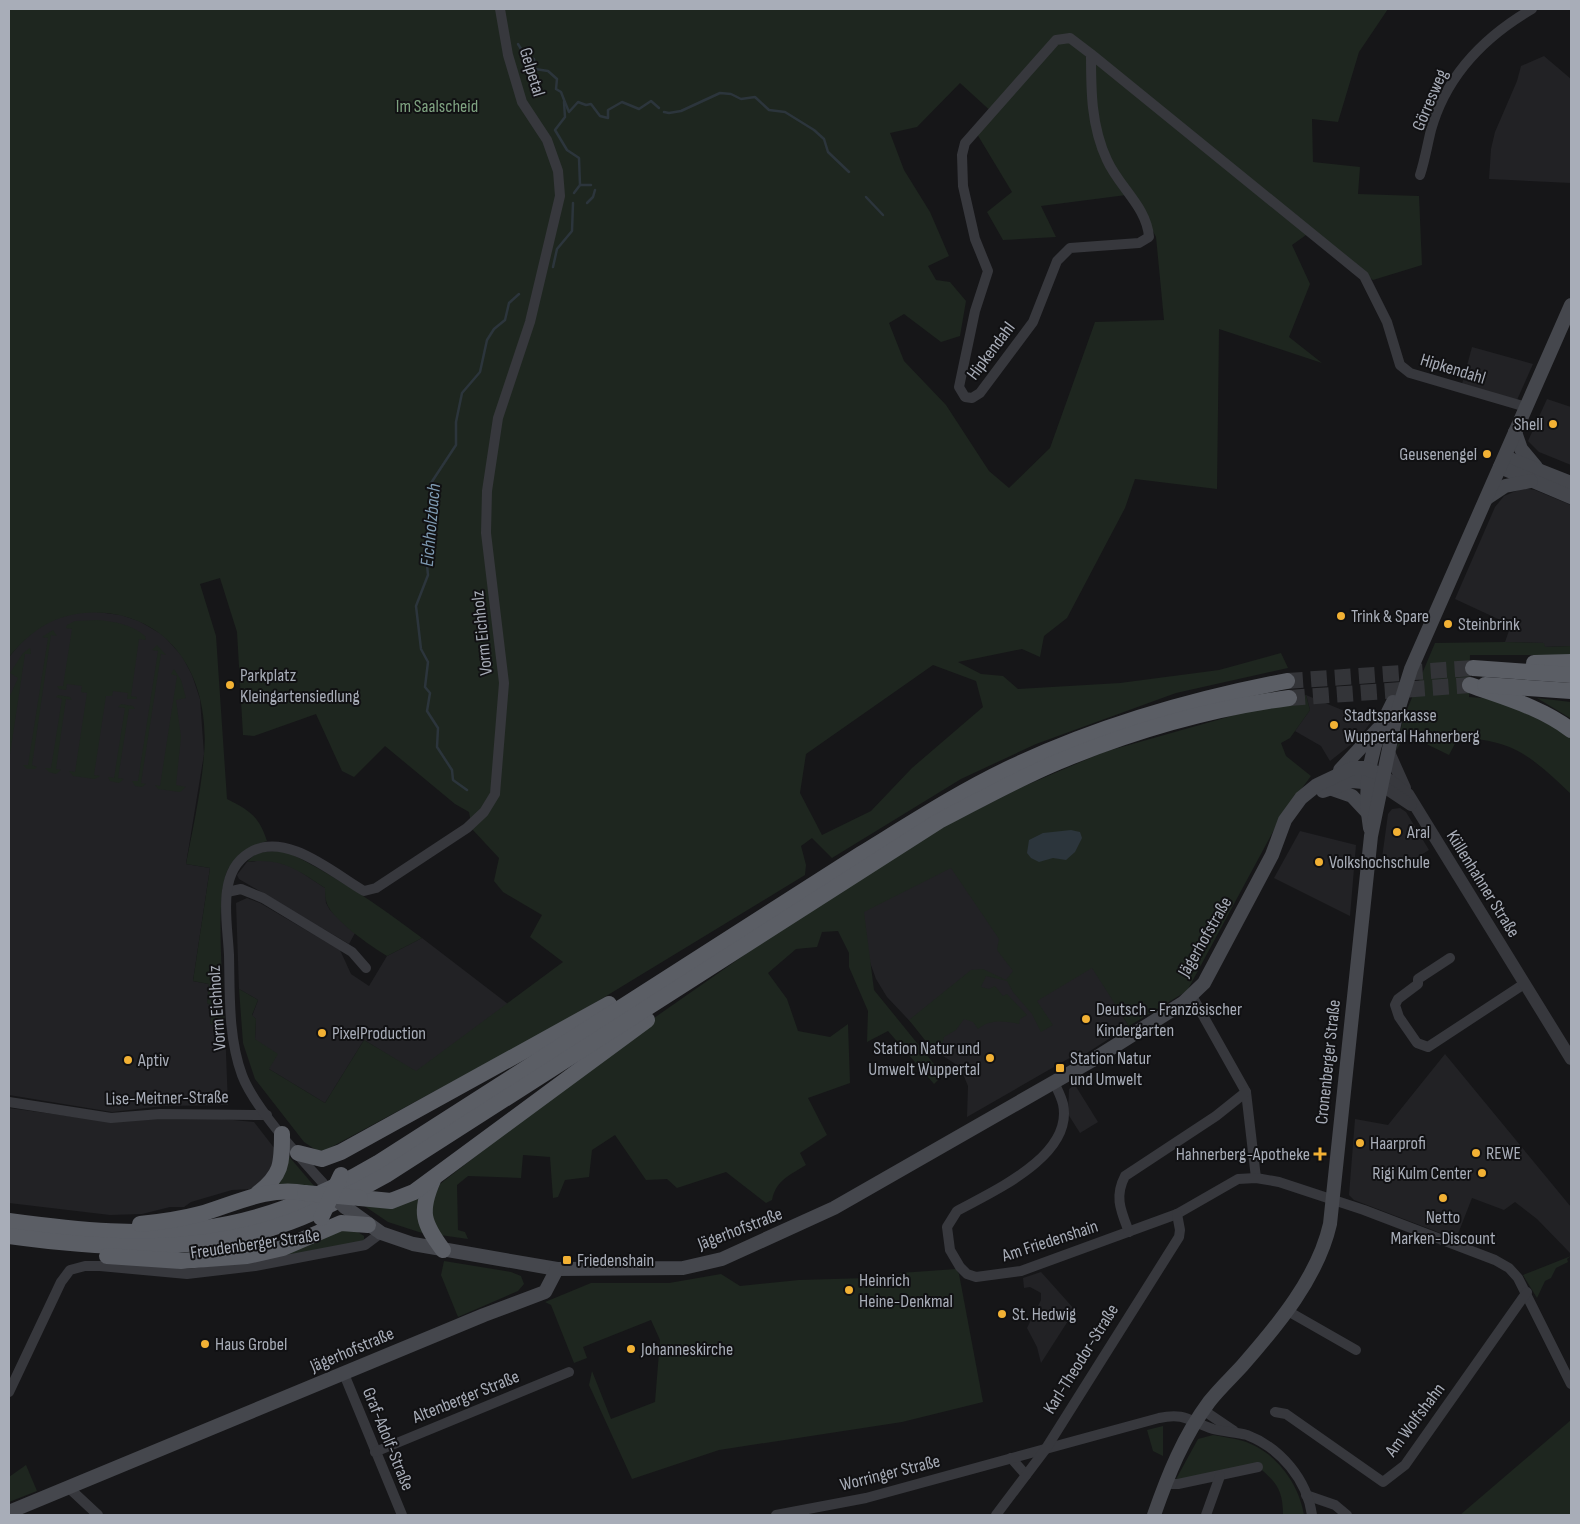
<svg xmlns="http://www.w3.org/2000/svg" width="1580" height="1524" viewBox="0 0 1580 1524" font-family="'Sofia Sans Condensed',sans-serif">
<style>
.built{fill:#222225}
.green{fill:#1e261f;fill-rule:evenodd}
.water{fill:#2c353c}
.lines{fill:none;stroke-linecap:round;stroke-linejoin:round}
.stream{stroke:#2c353c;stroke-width:2.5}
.trunk-tunnel{stroke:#333438;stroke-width:16;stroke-dasharray:16 8;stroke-linecap:butt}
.minor{stroke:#37383d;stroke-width:10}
.tertiary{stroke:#37383d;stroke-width:12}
.secondary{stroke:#45474d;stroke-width:14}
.trunk{stroke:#5b5e65;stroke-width:16}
.secondary-bridge{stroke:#45474d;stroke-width:14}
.trunk-bridge{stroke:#5b5e65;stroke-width:16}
.poi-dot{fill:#f2b134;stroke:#111113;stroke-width:2}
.labels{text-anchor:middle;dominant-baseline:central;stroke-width:4;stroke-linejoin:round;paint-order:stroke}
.street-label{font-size:18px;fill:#a8adb8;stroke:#111113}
.park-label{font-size:18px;fill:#7fa381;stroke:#111113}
.poi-label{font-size:18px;fill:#a8adb8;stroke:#111113;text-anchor:start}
.water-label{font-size:19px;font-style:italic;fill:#7f9bb3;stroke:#111113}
</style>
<rect width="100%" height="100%" fill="#161618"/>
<g class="built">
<polygon points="1544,56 1571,79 1571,183 1489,179 1491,149 1495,132 1517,81 1521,66"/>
<polygon points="1472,347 1533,364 1517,400 1462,384"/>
<polygon points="1547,399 1571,407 1571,465 1539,452 1528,441"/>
<polygon points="1523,488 1535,490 1571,505 1571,646 1544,647 1544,643 1505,642 1511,625 1455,599 1495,507 1504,496"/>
<polygon points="89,611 121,615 139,621 163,635 182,656 192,675 200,699 204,754 186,864 210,868 193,981 209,984 207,1003 212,1006 210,1024 225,1027 228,1105 163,1106 112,1112 9,1095 9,657 22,641 40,626 60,616"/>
<polygon points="1306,695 1371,722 1358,739 1330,761 1321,746 1295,731 1310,710"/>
<polygon points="1070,775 1118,1009 1129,1026 1076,1060 1073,1056 967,1117 968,1086 960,1067 931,1048 922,1034 887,997 876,979 848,901"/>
<polygon points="1400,808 1406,812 1429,850 1398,869 1394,860 1382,858 1388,814 1392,809"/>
<polygon points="1300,831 1356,845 1350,916 1274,878"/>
<polygon points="268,860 290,865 325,888 326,903 330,910 355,933 349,944 239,879 237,875 247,862"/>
<polygon points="247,898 260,903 340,950 351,974 369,986 387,956 422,938 508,1004 416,1072 364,1040 325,1103 269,1069 255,1039 256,1019 252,1016 258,1000 239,989 236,903"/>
<polygon points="1445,1054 1571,1207 1571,1254 1537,1219 1515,1202 1504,1210 1472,1198 1456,1239 1354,1200 1349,1195 1355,1119 1388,1125"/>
<polygon points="1075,1085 1098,1122 1080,1133 1068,1114 1069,1089"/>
<polygon points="9,1108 112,1122 153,1117 212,1118 254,1122 275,1149 275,1158 267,1178 251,1189 232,1190 191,1202 184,1207 170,1207 142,1214 110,1215 9,1203"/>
<polygon points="1041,1272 1075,1310 1041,1363 1037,1347 1027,1328 1041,1300 1041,1293 1030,1287 1024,1288 1023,1278"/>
</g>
<g class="green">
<path d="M9,9H1388L1359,52L1338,122L1312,119L1313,162L1360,167L1358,194L1419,196L1422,265L1373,280L1313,230L1292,245L1310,284L1289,337L1322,363L1219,329L1217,489L1135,479L1125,508L1067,618L1044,636L1040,657L1022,649L958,662L981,674L1003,676L1018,689L1120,683L1219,670L1281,653L1288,668L1176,693L1036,744L961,779L832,858L812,838L801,846L806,865L805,875L570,1018L324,1151L316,1150L304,1142L255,1079L243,1043L239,989L258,1000L252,1015L256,1019L255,1039L278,1054L269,1069L325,1103L364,1040L416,1071L563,962L530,937L542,915L503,892L494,881L499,858L472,829L469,812L455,804L385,746L354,777L342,771L316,714L254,736L243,735L237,632L220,578L200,584L216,636L227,799C249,810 259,816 267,841C251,846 240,851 230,866C213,889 224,995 225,1027L210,1024L212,1006L207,1003L209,984L193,981L210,868L186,864C193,828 201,792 204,755C210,687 180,622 107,613C64,609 35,625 9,657ZM960,83L995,115L977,134L1012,192L987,212L1003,240L1056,237L1041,206L1134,194L1156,237L1164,320L1095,322L1050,448L1009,488L989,471L946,405L904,361L889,323L904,314L941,342L960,336L966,301L950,282L936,280L928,266L949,256L930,212L904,170L890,133L917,127ZM933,665L976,681L983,707L912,768L871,811L822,835L800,793L806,754Z"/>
<path d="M97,620C113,621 133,625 145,636L146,640L139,639L131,696L137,697L136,699H127L128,693L113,691L112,696H106L94,775L100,776L95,779L73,776L69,771L75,772L87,693L81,692L82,686L67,684L66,690L59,689L57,686H63L72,629L66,628L67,625L75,621Z"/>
<polygon points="53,630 57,636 51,635 32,765 37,767 35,769 27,769 23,765 28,765 48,638 42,637"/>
<path d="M1505,642L1544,643L1545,647L1571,646V655H1470L1469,697L1496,699L1571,735V794C1554,778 1537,761 1516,750C1499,741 1477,739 1459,736L1449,755L1406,734L1396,751L1403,719L1435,643Z"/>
<polygon points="157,645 166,655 161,654 141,783 146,784 142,787 135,786 132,781 138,781 158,651 152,650"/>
<polygon points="30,648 31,654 25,654 9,761 9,698 18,678 10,673 23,653"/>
<polygon points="174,669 181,680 186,698 176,700 181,737 176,785 186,787 180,792 158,789 155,785 160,786 177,676 171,674"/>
<polygon points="58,695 70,697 72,700 66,699 56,769 61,770 56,774 49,772 45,768 51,768 62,699 56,697"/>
<path d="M1306,695L1310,710L1290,738L1281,743L1286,756L1311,776L1282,815L1187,991L1129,1026L1092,968L1037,1001L1053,1025L1041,1032L1032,1014L1013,992L1007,981L986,976L981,987L989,989L995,986L1003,996L1007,994L1027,1015L1020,1019L1019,1024C1005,1021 990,1019 978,1029L973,1022L964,1019L956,1030L944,1037L942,1046L948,1054H940L928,1044L909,1020L971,970L983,969L1006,980L1013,971L997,950L999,939L951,868L864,912L874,990L943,1075L934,1084L888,1031L867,1042L868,1011L849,967V953L838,931L822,932L817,947L796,949L768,973L787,999L798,1031L830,1037L848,1024L850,1083L808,1098L827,1135L800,1153L806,1165C790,1175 776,1180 772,1200L766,1203L726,1172L677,1188L667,1179L646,1180L615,1135L592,1150L589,1177L565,1180L558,1197L553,1198L550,1157L523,1155L521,1178L468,1176L457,1185L458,1230L465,1232L468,1239L440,1235L427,1209L440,1184L644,1025L833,893L919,839L1022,787L1104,752Z"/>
<polygon points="1537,698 1571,702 1571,719 1570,718"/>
<polygon points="121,704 133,706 135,709 129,709 118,778 124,779 119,783 110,781 108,777 114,778 125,708 118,707"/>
<path d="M283,850C333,874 377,904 422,938L387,956C372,947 333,920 327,904C325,899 325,893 325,888C298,870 281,857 247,862L256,853Z"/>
<polygon points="286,1153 315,1187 272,1187"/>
<polygon points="420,1192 424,1232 422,1233 388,1222 360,1203"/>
<polygon points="353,1229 364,1236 364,1241 270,1259 328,1233"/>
<polygon points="1571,1256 1567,1259 1568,1262 1556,1268 1551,1278 1545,1281 1537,1298 1523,1275"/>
<polygon points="444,1261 511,1272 521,1276 524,1284 518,1291 458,1317 441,1275"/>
<polygon points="956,1269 959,1274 983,1402 902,1422 719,1450 632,1479 589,1385 592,1371 611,1419 655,1402 660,1340 651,1320 583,1347 587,1358 574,1363 551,1305 545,1302 591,1283 669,1283 721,1274 740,1286 799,1280 902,1277 900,1273"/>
<polygon points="1571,1420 1571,1515 1460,1515"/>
<polygon points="1163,1426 1163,1456 1153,1451 1147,1430"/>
<path d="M1213,1435C1223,1437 1233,1438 1243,1441C1275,1451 1299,1483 1304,1515H1283C1283,1491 1277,1482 1258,1467L1175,1481L1198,1439Z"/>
<polygon points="26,1465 37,1491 9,1502 9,1477"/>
</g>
<polygon class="water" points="1071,830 1080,832 1082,838 1075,852 1066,860 1053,858 1039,862 1031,858 1027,853 1029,840 1043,833"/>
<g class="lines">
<g class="stream">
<path d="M518,44L526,57L534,59L535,69L548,71L557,79L556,89L561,92C564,100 566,105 569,112L578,102L586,105L591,104L600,116L608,118V110L622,102L639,109L651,101L659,108"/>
<polyline points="564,102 565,117 555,130 567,150 579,158 580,185 574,193"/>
<polyline points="664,112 669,113 681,111 720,93 731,94 741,99 755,97 769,110 785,112 814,130 824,139 828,152 849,172"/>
<polyline points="580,185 591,185"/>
<polyline points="866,197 883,215"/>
<polyline points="587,203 593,197 595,190"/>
<polyline points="553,267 557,249 572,231 573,203"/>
<polyline points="467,790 453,780 452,770 437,747 438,728 427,711 430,693 425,687 428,662 421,649 416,606 428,575 426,555 427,533 436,515 431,483 456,445 456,422 462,393 480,372 487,340 494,329 505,320 509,303 519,294"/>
</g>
<g class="trunk-tunnel">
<polyline points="1287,681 1473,668"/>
<polyline points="1289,698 1470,685"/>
</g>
<g class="minor">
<path d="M1091,54L1070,38L1056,40L965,143L962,155L963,186L975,239L988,271L975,311L959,387L965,397L972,398L980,393L1033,322L1057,261L1070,248L1139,243L1149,237C1147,207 1119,187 1107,160C1091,126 1091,90 1091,54L1364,276L1387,322L1400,365L1410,373L1526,407"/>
<path d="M1420,175C1425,160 1427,146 1431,130C1446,76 1484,37 1532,9"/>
<polyline points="227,892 241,889 263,898 352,952 366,968"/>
<polyline points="1450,958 1418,979 1418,984 1398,999 1395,1005 1399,1017 1417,1043 1428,1047 1524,984"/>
<polyline points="1192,996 1246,1092 1256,1178"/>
<path d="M1054,1082C1057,1089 1061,1096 1063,1104C1074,1156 993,1191 957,1211L947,1227L950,1250L960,1267L967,1274L976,1277L1021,1271L1177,1214L1238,1179L1256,1178L1279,1182L1364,1210L1495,1260L1509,1268L1518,1278L1571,1384"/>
<polyline points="9,1102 111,1118 160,1114 267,1115"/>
<path d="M323,1183C300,1158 253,1105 242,1075C228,1037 230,994 229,955C228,934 224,911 227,891C229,875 236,861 249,853C285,830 333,873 364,891L376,888L467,828L484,812L495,794L504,683L486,533L487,491L498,418L530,322L560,196L558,171L547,140L522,102L508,55L500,9"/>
<path d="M1129,1232C1121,1211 1114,1197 1125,1176L1216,1116L1246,1092"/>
<polyline points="1286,1310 1356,1350"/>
<polyline points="344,1374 402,1515"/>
<polyline points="9,1392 61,1282 70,1270 85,1266 100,1266 187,1274 255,1266 365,1245 381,1233"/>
<polyline points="1203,1410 1234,1431"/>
<polyline points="1275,1412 1286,1414 1383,1482 1405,1465 1527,1292"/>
<polyline points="375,1452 569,1372"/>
<polyline points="1011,1458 1026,1475"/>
<polyline points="1165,1484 1178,1484 1258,1467"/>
<polyline points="69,1488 98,1515"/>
<polyline points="1306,1495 1335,1505 1347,1515"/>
<path d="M776,1515L866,1498L1159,1418C1186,1412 1190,1422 1213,1429C1224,1432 1236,1432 1247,1435C1281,1448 1307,1480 1312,1515"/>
<polyline points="996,1515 1045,1450 1179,1237 1180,1230 1177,1214"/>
<polyline points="1206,1515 1220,1476"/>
</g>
<g class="tertiary">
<polyline points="1388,750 1405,788"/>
<polyline points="1383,775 1408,794 1571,1059"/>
<polyline points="1381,785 1411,805"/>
</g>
<g class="secondary">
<polyline points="1515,432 1521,449 1536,467"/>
<polyline points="1505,457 1571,483"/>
<polyline points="1500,467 1571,497"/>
<polyline points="1487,498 1505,486 1531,481"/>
<polyline points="1340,770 1378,729"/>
<polyline points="1329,788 1352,796 1367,812"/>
<polyline points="1323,791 1352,781 1374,783"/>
<path d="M1370,828C1362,784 1372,741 1393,702"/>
<polyline points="345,1207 381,1233 413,1244 557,1269 683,1268 722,1259 834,1208 1091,1061 1183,1003 1204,983 1272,855 1285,820 1301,798 1317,785 1353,768 1364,768 1383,775"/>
<polyline points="9,1512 484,1315 545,1292 557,1269"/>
<path d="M1154,1515C1168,1475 1183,1437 1209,1402C1219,1389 1231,1378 1242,1366C1278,1325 1318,1277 1330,1224L1371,836L1395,720L1411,669L1571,305"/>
</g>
<g class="trunk">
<polyline points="1534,663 1571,662"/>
<polyline points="1473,668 1571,675"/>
<path d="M1470,685C1506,698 1540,707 1571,730"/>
<polyline points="1485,685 1571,691"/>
<polyline points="298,1153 322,1159 341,1152 609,1004"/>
<path d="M433,1180C419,1212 423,1223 443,1250"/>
<path d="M257,1194C282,1175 282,1164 282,1134"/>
<polyline points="360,1198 391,1201 414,1192 647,1020"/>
<path d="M9,1221C157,1241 246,1241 378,1163L861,854C910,824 959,792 1012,767C1099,726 1192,699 1287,681"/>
<path d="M140,1224C160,1222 181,1219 200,1214C235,1204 267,1186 305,1193"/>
<path d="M9,1236C103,1249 199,1255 290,1222C324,1209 355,1192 386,1175L939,821C980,800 1022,776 1065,759C1136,730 1214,708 1289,698"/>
<polyline points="107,1256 181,1261 247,1256 283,1248 341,1223 368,1225"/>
</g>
<polyline class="secondary-bridge" points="332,1195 345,1207"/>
<g class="trunk-bridge">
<polyline points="305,1193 360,1198"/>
<polyline points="321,1218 341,1175"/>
</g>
</g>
<g class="poi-dot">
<circle cx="1553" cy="424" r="5"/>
<circle cx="1487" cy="454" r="5"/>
<circle cx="1341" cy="616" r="5"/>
<circle cx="1448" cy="624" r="5"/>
<circle cx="230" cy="685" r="5"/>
<circle cx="1334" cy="725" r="5"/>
<circle cx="1397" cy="832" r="5"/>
<circle cx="1319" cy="862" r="5"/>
<circle cx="1086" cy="1019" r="5"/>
<circle cx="322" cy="1033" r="5"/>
<circle cx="990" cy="1058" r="5"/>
<circle cx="128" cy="1060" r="5"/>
<rect x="1055" y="1063" width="10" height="10" rx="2.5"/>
<circle cx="1360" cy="1143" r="5"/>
<circle cx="1476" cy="1153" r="5"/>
<path d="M1317.5 1146.5h5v5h5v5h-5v5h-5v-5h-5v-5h5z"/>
<circle cx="1482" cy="1173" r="5"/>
<circle cx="1443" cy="1198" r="5"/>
<rect x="562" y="1255" width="10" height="10" rx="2.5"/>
<circle cx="849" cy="1290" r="5"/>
<circle cx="1002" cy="1314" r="5"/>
<circle cx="205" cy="1344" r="5"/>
<circle cx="631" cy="1349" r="5"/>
</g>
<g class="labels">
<g class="street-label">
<text transform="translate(532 72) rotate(73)">Gelpetal</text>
<text transform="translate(1430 100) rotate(-67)">Görresweg</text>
<text transform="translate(991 351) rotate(-53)">Hipkendahl</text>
<text transform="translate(1453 369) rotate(17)">Hipkendahl</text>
<text transform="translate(482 633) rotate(-96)">Vorm Eichholz</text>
<text transform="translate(1483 884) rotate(58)">Küllenhahner Straße</text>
<text transform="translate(1205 937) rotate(-60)">Jägerhofstraße</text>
<text transform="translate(217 1008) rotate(-94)">Vorm Eichholz</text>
<text transform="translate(1328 1062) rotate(-84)">Cronenberger Straße</text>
<text transform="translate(167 1098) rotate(-1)">Lise-Meitner-Straße</text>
<text transform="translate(740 1229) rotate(-21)">Jägerhofstraße</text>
<text transform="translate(1050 1241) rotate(-18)">Am Friedenshain</text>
<text transform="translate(255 1244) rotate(-8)">Freudenberger Straße</text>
<text transform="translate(352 1350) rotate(-23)">Jägerhofstraße</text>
<text transform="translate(1081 1359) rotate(-58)">Karl-Theodor-Straße</text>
<text transform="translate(466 1397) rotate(-22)">Altenberger Straße</text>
<text transform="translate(1415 1420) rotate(-53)">Am Wolfshahn</text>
<text transform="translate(388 1439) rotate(68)">Graf-Adolf-Straße</text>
<text transform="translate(890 1473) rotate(-14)">Worringer Straße</text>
</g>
<g class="park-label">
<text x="437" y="106">Im Saalscheid</text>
</g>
<g class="poi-label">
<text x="1543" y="424" text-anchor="end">Shell</text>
<text x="1477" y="454" text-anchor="end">Geusenengel</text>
<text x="1351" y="616">Trink &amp; Spare</text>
<text x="1458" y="624">Steinbrink</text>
<text x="240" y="675">Parkplatz<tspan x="240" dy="21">Kleingartensiedlung</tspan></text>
<text x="1344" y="715">Stadtsparkasse<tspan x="1344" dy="21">Wuppertal Hahnerberg</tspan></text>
<text x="1407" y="832">Aral</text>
<text x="1329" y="862">Volkshochschule</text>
<text x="1096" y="1009">Deutsch - Französischer<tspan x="1096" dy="21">Kindergarten</tspan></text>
<text x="332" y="1033">PixelProduction</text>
<text x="980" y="1048" text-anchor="end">Station Natur und<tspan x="980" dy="21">Umwelt Wuppertal</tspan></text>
<text x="1070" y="1058">Station Natur<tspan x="1070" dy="21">und Umwelt</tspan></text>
<text x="138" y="1060">Aptiv</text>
<text x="1370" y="1143">Haarprofi</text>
<text x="1486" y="1153">REWE</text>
<text x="1310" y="1154" text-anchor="end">Hahnerberg-Apotheke</text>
<text x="1472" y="1173" text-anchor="end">Rigi Kulm Center</text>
<text x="1443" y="1217" text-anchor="middle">Netto<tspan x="1443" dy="21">Marken-Discount</tspan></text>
<text x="577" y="1260">Friedenshain</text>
<text x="859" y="1280">Heinrich<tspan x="859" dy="21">Heine-Denkmal</tspan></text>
<text x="1012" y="1314">St. Hedwig</text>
<text x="215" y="1344">Haus Grobel</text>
<text x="641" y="1349">Johanneskirche</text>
</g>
<g class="water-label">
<text transform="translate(431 525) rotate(-85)">Eichholzbach</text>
</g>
</g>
<rect width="1580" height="1524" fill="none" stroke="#a8adb8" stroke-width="20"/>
</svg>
